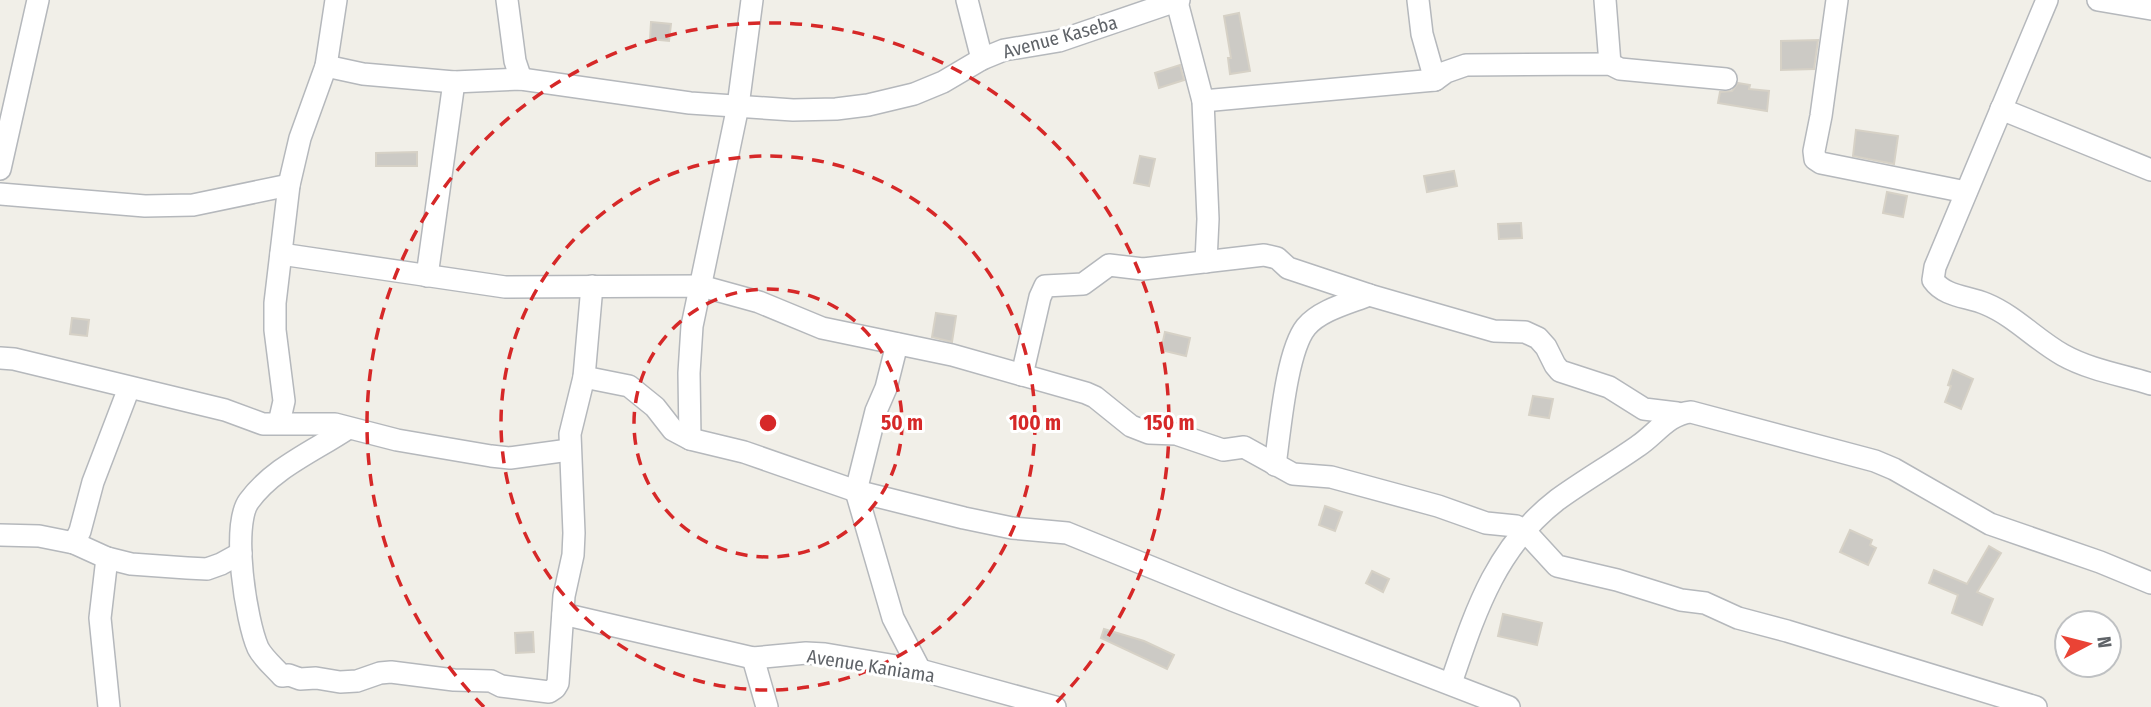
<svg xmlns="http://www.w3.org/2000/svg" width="2151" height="707" viewBox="0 0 2151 707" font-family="'Fira Sans Condensed',sans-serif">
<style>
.building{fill:#cccac5;stroke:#d6d1c6;stroke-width:2}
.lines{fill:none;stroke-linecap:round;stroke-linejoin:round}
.minor-casing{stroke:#b5b8bc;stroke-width:24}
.minor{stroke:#fff;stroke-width:21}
.ring{fill:none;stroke:#d62828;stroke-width:3.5;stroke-dasharray:12 9}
.labels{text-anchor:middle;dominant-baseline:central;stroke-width:6;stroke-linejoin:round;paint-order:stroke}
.street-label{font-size:19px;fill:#5f6368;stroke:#fff}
.centre{fill:#d62828;stroke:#fff;stroke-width:3.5}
.ring-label{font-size:21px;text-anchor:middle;font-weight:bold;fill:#d62828;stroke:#fff;stroke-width:6;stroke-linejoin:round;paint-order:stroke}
</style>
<rect width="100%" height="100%" fill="#f1efe8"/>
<g class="building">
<polygon points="1239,13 1250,71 1230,74 1228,58 1231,58 1224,16"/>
<polygon points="651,22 671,24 669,41 650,39"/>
<polygon points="1818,40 1814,69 1781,70 1781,41"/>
<polygon points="1180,65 1184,80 1159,88 1155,73"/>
<polygon points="1738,83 1750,85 1749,89 1769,91 1767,111 1718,103 1720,92 1732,91"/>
<polygon points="1856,130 1898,136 1894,164 1853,156"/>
<polygon points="417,152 417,166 376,166 376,153"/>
<polygon points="1140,156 1155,159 1149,186 1134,183"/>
<polygon points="1454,171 1457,186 1427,192 1424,176"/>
<polygon points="1887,192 1907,196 1903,217 1883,213"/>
<polygon points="1521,223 1522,238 1499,239 1498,224"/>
<polygon points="936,313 956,316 952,342 932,337"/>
<polygon points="72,318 89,320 87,336 70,334"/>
<polygon points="1165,332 1190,338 1186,356 1161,350"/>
<polygon points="1953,370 1973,379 1961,409 1945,402 1951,386 1948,385"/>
<polygon points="1533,396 1553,399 1549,418 1529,415"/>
<polygon points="1325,506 1342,512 1335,531 1319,525"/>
<polygon points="1850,530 1872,540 1870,545 1876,548 1868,565 1840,552"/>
<polygon points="1989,546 2001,553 1977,592 1993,599 1982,625 1952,613 1958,595 1929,583 1934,570 1967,584"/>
<polygon points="1372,571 1389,579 1383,592 1366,583"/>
<polygon points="1503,614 1542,623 1537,645 1498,636"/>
<polygon points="1104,629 1144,641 1174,655 1167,669 1101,638"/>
<polygon points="533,632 534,652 516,653 515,633"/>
</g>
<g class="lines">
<defs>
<g id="minor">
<polyline points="507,0 515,61 521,79"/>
<polyline points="967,0 982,59"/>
<polyline points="1418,0 1422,34 1435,80"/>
<polyline points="1605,0 1610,64"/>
<polyline points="1837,0 1821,116 1814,151 1815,159 1821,163 1966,192"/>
<path d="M2047,0L1935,267L1933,280C1945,297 1967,296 1986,304C2015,316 2036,340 2063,355C2090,370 2122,375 2151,384"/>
<polyline points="2098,0 2151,9"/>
<polyline points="1177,2 1203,101 1208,219 1206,262"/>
<polyline points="326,66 363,74 454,82 521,79 690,103 793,110 836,109 868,105 914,94 943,82 982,59 1004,50 1059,41 1179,0"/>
<polyline points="1203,101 1435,80 1446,72 1466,65 1610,64 1620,69 1726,79"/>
<polyline points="2001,109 2151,170"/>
<polyline points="0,169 38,0"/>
<polyline points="0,194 145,206 193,205 289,185"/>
<polyline points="281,254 505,287 701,286 759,302 822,328 952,355 1086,393 1095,397 1131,426 1149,433 1176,434 1223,450 1244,447 1293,474 1331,477 1438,506 1486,523 1516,526 1524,530 1557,566 1617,580 1681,600 1705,603 1738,618 1787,631 2036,707"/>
<polyline points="427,276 454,82"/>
<polyline points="897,344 886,388 876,411 856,491 893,618 920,670"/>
<polyline points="0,358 14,359 225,410 263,424 335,424 397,440 491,456 510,458 569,450"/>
<polyline points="1022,375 1040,297 1045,286 1083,284 1109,265 1143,269 1264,255 1277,258 1288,268 1369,295 1494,331 1525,332 1538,338 1546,347 1555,365 1560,371 1609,387 1644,409 1677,413"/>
<polyline points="584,377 592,286"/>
<polyline points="279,423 284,401 275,330 275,303 289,185 300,138 326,66 336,0"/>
<path d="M347,429C314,451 273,468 249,501C231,525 246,621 258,648C263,658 274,667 282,676L289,675L300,679L316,678L340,682L357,681L380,673L391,672L454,680L491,681L501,686L549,692L555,688L558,683L564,596L573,555L574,533L570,434L584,377L629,386L655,407L673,430L690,439L744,452L856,491L964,518L1012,528L1067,533L1232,600L1509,707"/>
<polyline points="690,439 689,373 692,326 738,106 752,0"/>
<path d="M1275,465C1280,432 1286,352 1306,327C1320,310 1349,303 1369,295"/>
<polyline points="0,535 39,536 74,543 107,558 131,564 187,568 207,569 221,564 241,553"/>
<polyline points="74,543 80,531 93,482 129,388"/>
<polyline points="107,558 100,618 109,707"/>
<polyline points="563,614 753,658 806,653 825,654 920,670 1055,707"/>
<polyline points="753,658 767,707"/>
<path d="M1451,683C1475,613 1495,548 1557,500C1583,481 1611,465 1638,446C1656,434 1668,414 1691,412L1875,461L1894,469L1990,524L2100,562L2151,583"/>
</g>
</defs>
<use href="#minor" class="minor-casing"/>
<use href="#minor" class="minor"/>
</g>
<g class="ring">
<circle cx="768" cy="423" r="134"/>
<circle cx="768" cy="423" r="267"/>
<path d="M484 707A401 401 0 1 1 1052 707"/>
</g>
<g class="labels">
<g class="street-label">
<text transform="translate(1060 37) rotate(-15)">Avenue Kaseba</text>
<text transform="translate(871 666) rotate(9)">Avenue Kaniama</text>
</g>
</g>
<circle cx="768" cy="423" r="10" class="centre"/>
<g class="ring-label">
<text x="902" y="430">50 m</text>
<text x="1035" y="430">100 m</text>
<text x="1169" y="430">150 m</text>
</g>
<g transform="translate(2088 644) rotate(83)"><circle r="33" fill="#ffffff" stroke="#bfc1c3" stroke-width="2"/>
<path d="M0-5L12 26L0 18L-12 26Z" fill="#ea4335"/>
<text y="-10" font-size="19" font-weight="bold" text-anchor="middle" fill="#5f6368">N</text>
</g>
</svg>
